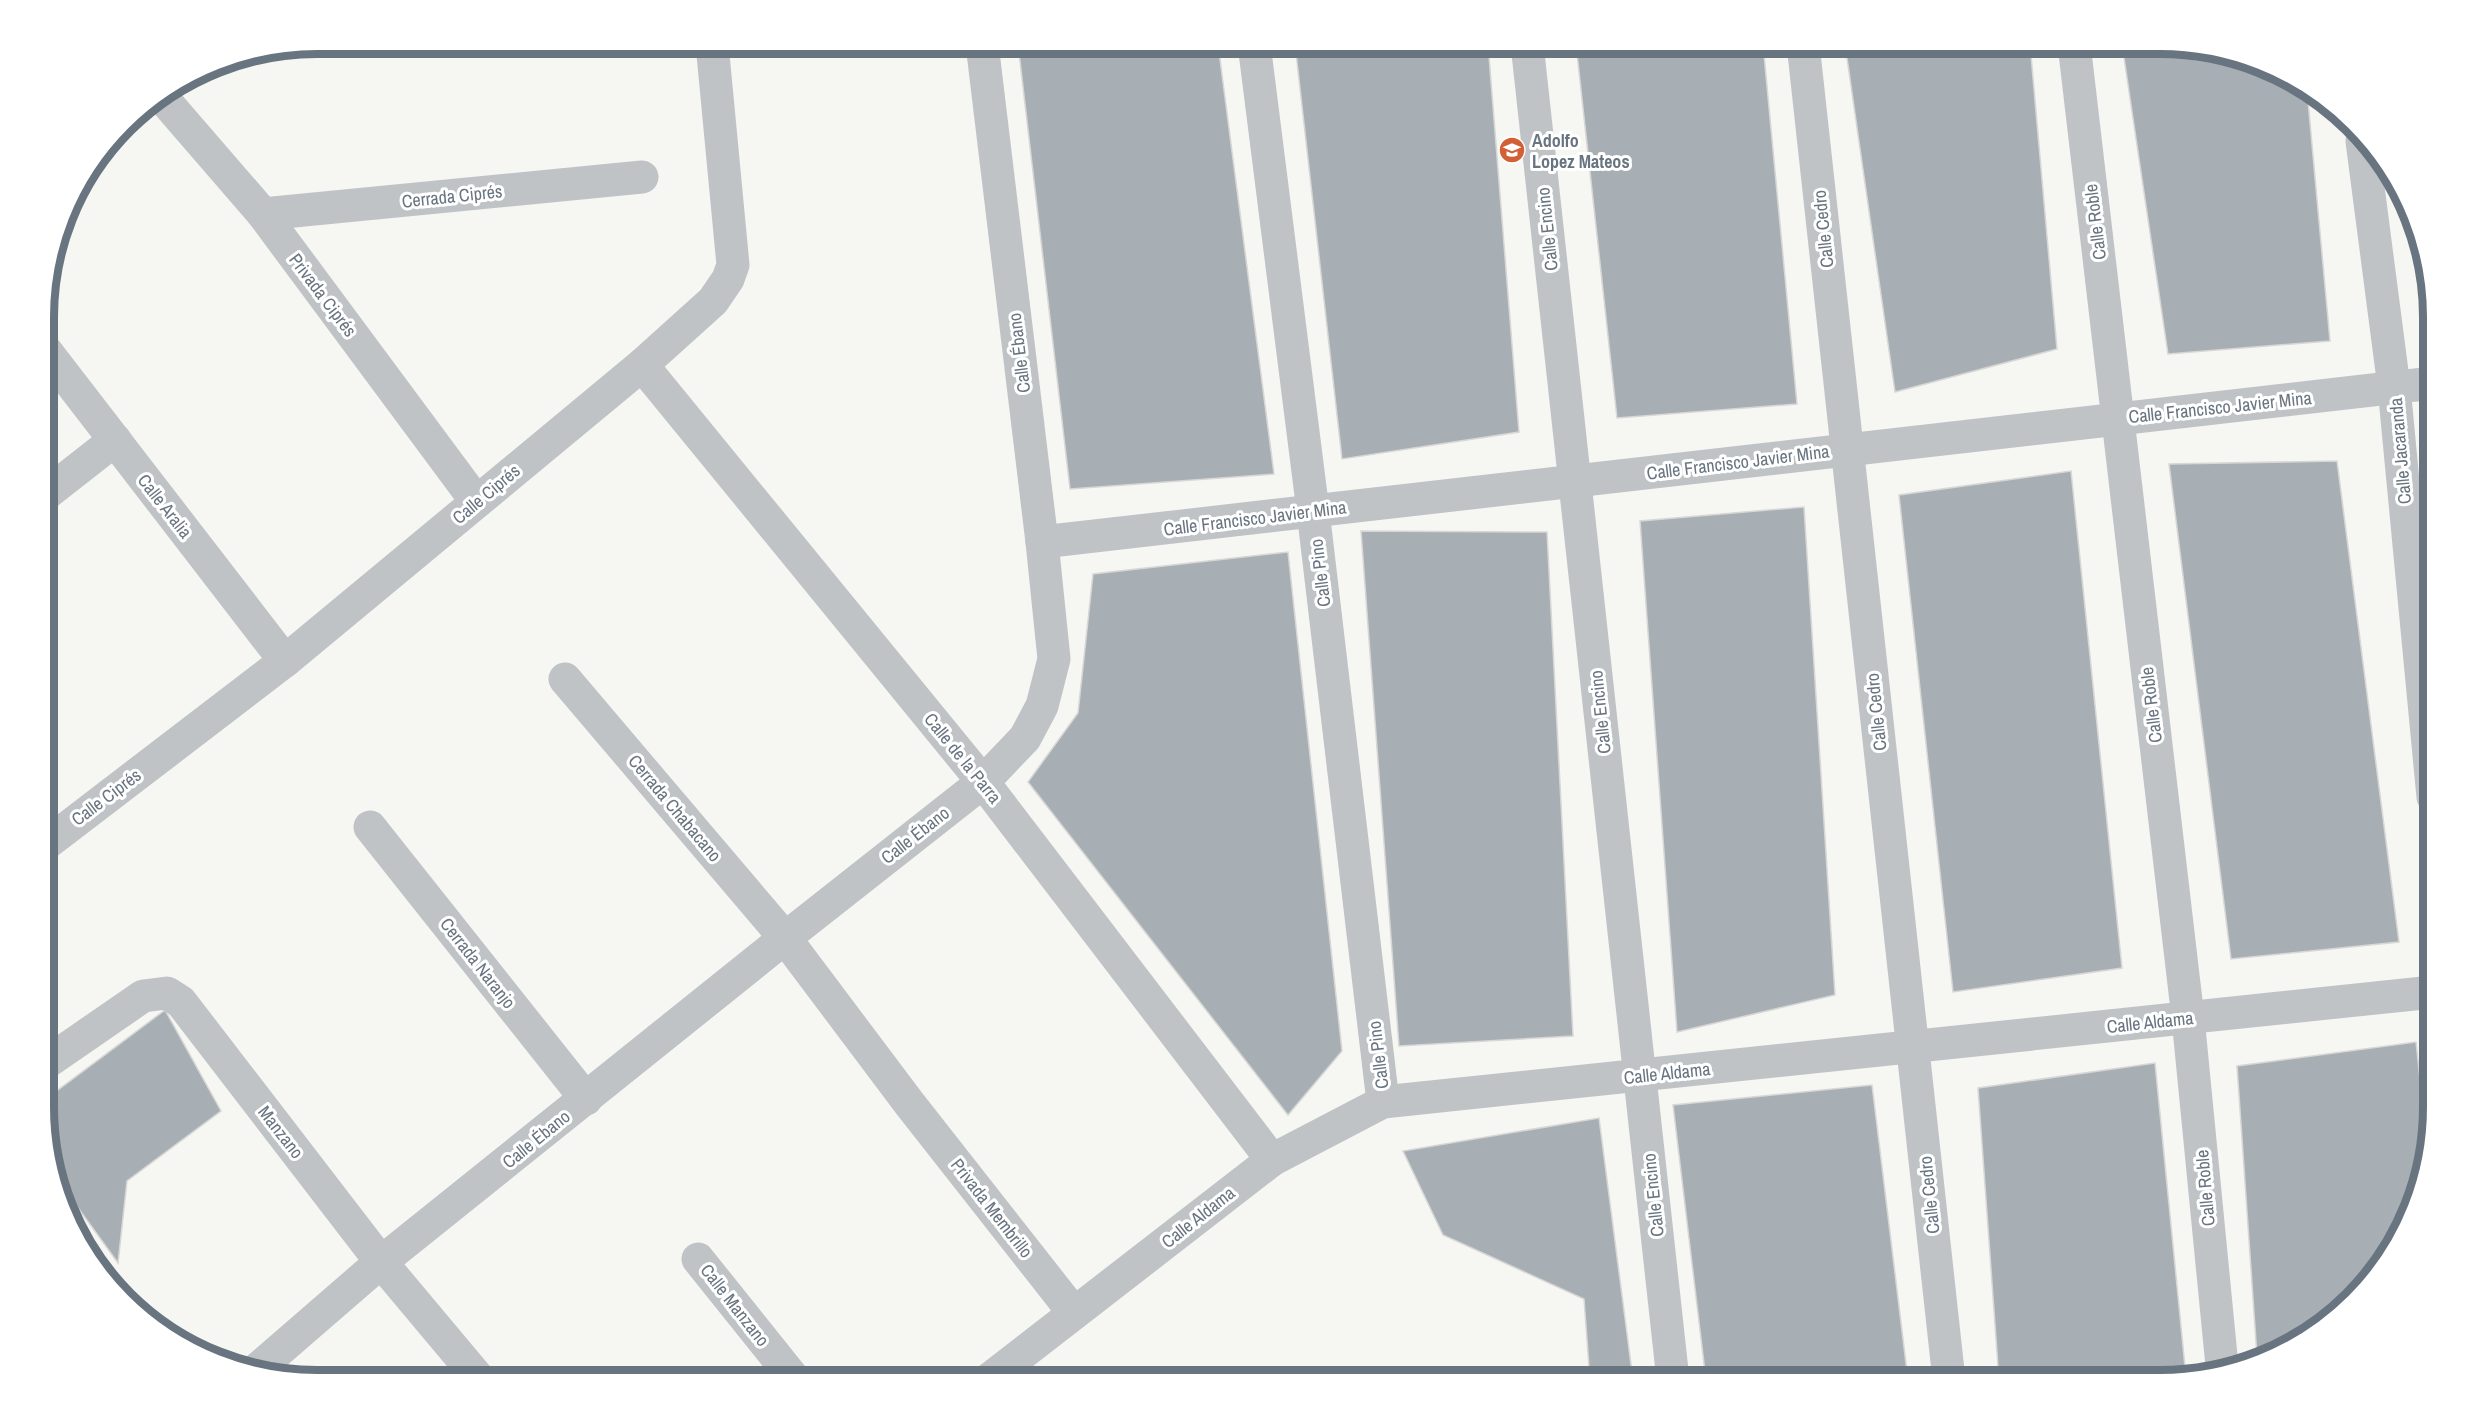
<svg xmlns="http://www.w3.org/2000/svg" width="2477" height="1424" viewBox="0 0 2477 1424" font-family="'Archivo Narrow',sans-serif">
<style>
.building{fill:#a8afb4;stroke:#d7d7d5;stroke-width:1.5}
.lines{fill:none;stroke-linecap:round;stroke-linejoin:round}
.minor{stroke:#bfc3c6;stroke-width:33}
.labels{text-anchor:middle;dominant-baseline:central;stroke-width:6;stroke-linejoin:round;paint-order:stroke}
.poi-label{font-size:18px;font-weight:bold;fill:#687581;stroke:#fff;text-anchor:start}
.street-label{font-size:18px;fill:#687581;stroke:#fff}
.rim{fill:none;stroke:#687581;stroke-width:8}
</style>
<rect width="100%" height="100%" fill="#f6f6f3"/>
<g class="building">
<polygon points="1018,44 1218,44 1274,474 1070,489"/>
<polygon points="1295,44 1488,44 1519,432 1342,459"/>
<polygon points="1576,44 1763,44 1797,404 1617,418"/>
<polygon points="1845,44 2030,44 2057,349 1895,392"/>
<polygon points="2122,44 2160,44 2231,53 2296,80 2307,90 2330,341 2168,354"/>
<polygon points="2416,223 2419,230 2433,299 2433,339 2430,339"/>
<polygon points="2337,461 2399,942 2231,959 2169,464"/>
<polygon points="2071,471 2122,968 1953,992 1899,495"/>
<polygon points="1804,507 1835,995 1677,1032 1640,521"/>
<polygon points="1361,531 1547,532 1573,1036 1399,1046"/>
<polygon points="1288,552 1342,1051 1288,1115 1028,782 1078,713 1093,574"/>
<polygon points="165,1010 221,1111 127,1181 118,1263 63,1187 46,1142 46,1099"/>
<polygon points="2416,1042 2427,1143 2397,1243 2354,1300 2297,1344 2257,1356 2237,1066"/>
<polygon points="2155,1063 2186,1377 2177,1380 1999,1380 1978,1088"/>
<polygon points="1872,1085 1908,1380 1706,1380 1673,1105"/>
<polygon points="1599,1118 1633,1380 1590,1380 1584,1299 1443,1235 1403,1151"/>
</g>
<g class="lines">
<g class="minor">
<polyline points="1254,44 1313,511 1383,1102"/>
<polyline points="1527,44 1673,1380"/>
<polyline points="1803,44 1949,1380"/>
<polyline points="2074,44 2188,1018 2222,1366"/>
<polyline points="161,96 263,214 476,501"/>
<polyline points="2362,141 2394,387 2433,797"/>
<polyline points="263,214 642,177"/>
<polyline points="46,351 285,661"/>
<polyline points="642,365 983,782 1272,1160"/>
<polyline points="46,494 115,440"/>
<polyline points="1042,542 2433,383"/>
<polyline points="565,679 785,938 909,1103 1074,1313"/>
<polyline points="370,827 586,1099"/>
<polyline points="46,844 285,661 642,365 713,301 728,279 733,265 712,44"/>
<polyline points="46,1063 143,996 167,993 181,1002 381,1262 480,1380"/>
<polyline points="698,1259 795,1380"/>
<polyline points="254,1372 381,1262 785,938 983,782 1025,738 1042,706 1054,659 1042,542 982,44"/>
<polyline points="988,1380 1272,1160 1383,1102 2433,992"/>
</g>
</g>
<defs>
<symbol id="school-disc" viewBox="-11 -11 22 22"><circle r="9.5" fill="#d26037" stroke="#fff"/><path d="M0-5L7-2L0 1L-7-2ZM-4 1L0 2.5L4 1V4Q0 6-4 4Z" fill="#fff"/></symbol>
</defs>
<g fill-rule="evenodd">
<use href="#school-disc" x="1497" y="135" width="30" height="30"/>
</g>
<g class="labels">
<g class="poi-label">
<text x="1532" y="140">Adolfo<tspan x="1532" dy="21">Lopez Mateos</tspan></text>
</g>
<g class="street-label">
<text transform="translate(452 196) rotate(-6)">Cerrada Ciprés</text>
<text transform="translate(2095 222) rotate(-97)">Calle Roble</text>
<text transform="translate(1547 229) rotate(-96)">Calle Encino</text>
<text transform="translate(1823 229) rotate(-96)">Calle Cedro</text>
<text transform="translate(323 295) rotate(53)">Privada Ciprés</text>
<text transform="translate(1019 353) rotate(-97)">Calle Ébano</text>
<text transform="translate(2220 407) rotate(-6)">Calle Francisco Javier Mina</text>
<text transform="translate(2400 451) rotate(-95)">Calle Jacaranda</text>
<text transform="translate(1738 462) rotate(-7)">Calle Francisco Javier Mina</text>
<text transform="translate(486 494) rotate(-40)">Calle Ciprés</text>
<text transform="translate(165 506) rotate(52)">Calle Aralia</text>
<text transform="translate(1255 518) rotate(-7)">Calle Francisco Javier Mina</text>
<text transform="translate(1320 573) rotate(-97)">Calle Pino</text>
<text transform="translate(2151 705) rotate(-97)">Calle Roble</text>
<text transform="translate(1600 712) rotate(-96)">Calle Encino</text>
<text transform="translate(1876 712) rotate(-96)">Calle Cedro</text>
<text transform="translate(963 758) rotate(51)">Calle de la Parra</text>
<text transform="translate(106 797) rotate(-37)">Calle Ciprés</text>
<text transform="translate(675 808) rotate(50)">Cerrada Chabacano</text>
<text transform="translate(915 835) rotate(-38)">Calle Ébano</text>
<text transform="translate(478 963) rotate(52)">Cerrada Naranjo</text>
<text transform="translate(2150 1022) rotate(-6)">Calle Aldama</text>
<text transform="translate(1378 1055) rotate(-97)">Calle Pino</text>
<text transform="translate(1667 1073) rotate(-6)">Calle Aldama</text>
<text transform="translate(281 1132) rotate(52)">Manzano</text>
<text transform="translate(536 1139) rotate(-39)">Calle Ébano</text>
<text transform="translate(2205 1188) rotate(-95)">Calle Roble</text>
<text transform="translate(1653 1195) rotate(-96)">Calle Encino</text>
<text transform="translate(1929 1195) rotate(-96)">Calle Cedro</text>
<text transform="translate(992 1208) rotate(52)">Privada Membrillo</text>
<text transform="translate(1198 1217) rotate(-38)">Calle Aldama</text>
<text transform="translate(735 1305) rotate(52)">Calle Manzano</text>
</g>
</g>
<path d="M0 0H2477V1424H0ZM317 54H2160A263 263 0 0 1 2423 317V1107A263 263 0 0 1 2160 1370H317A263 263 0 0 1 54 1107V317A263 263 0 0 1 317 54Z" fill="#fff" fill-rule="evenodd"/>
<path class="rim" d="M317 54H2160A263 263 0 0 1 2423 317V1107A263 263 0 0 1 2160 1370H317A263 263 0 0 1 54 1107V317A263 263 0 0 1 317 54Z"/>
</svg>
